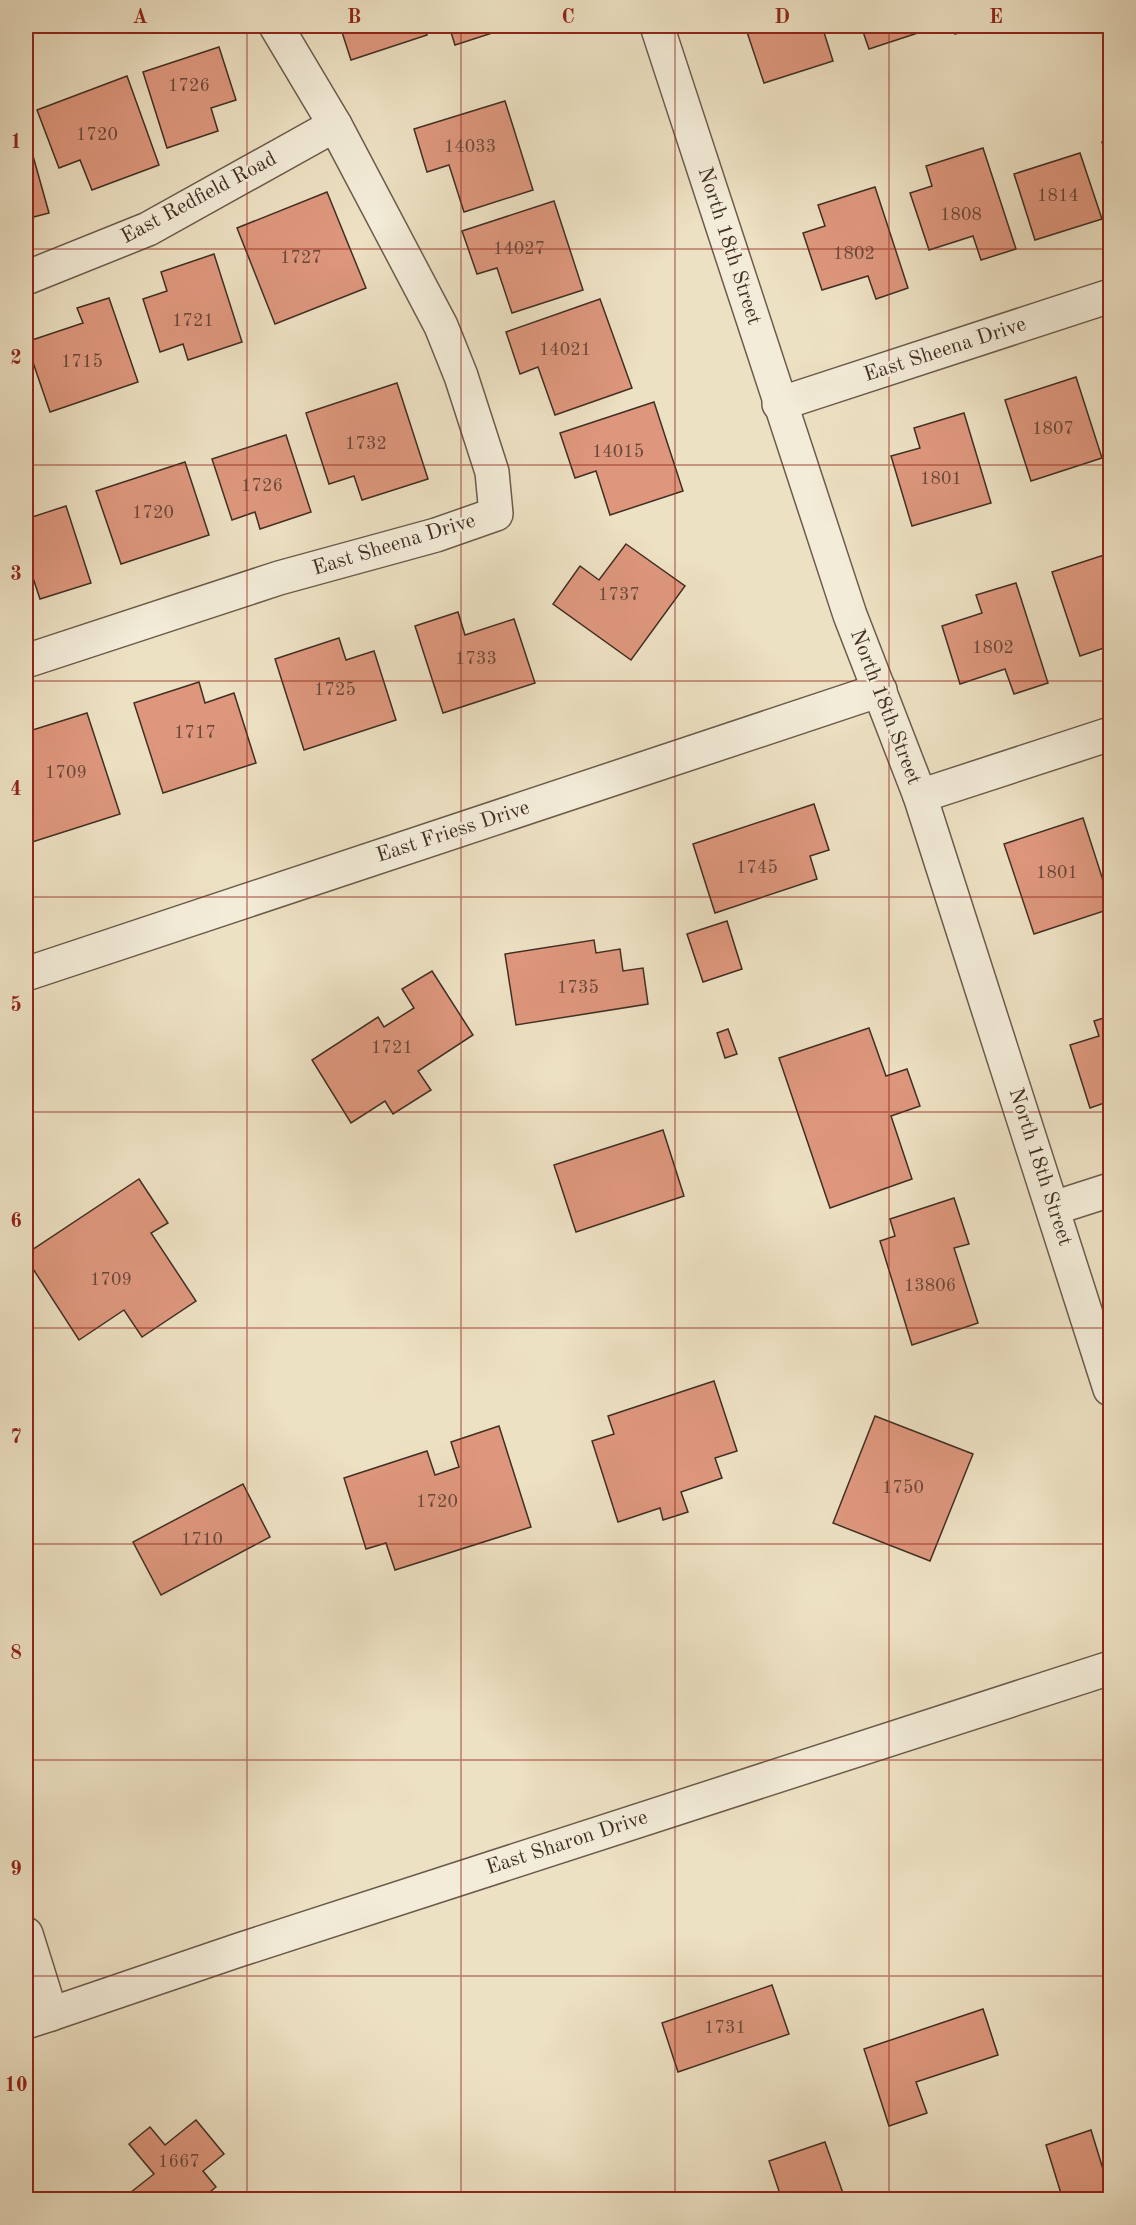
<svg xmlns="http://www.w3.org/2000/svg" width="1136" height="2225" viewBox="0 0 1136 2225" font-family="'Old Standard TT',serif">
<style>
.building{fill:#de977d;stroke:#412e24;stroke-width:1.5}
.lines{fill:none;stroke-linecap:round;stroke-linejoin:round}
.minor-casing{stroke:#6c5b4c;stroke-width:36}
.tertiary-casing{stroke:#6c5b4c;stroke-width:36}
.minor{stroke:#f3ecd8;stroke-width:33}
.tertiary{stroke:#f3ecd8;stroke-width:33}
.grid{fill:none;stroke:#8f2418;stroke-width:1.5;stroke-opacity:0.55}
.labels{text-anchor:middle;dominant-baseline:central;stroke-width:5;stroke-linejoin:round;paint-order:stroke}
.number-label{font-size:18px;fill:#68483a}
.street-label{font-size:21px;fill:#412e24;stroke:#f3ecd8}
.neatline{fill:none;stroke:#8f2418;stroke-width:2}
.grid-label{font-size:20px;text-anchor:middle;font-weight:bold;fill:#8f2418}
</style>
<rect width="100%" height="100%" fill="#ede1c3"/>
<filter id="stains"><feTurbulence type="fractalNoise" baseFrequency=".00333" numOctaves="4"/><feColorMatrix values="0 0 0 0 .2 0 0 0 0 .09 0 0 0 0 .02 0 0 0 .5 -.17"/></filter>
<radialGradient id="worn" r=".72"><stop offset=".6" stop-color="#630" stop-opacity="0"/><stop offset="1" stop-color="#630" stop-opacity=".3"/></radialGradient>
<g class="building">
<polygon points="340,26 424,26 427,35 351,60"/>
<polygon points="449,26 514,26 455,45"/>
<polygon points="745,26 822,26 833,61 764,83"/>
<polygon points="861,26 939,26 869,49"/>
<polygon points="952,26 981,26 955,34"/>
<polygon points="219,47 236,100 211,108 218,131 167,148 143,72"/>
<polygon points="127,76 159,165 92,190 80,160 59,168 37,110"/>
<polygon points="505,101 533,190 464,212 449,165 427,172 414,129"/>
<polygon points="26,131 49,213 26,219"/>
<polygon points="1110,140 1110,167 1102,142"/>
<polygon points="983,148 1016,249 981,260 973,236 929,250 910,193 932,186 926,166"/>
<polygon points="1080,153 1102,219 1035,240 1014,174"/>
<polygon points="875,187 908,288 876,299 868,276 822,290 803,233 825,226 818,205"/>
<polygon points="327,192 366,288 275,324 237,228"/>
<polygon points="554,201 583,290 512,313 497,268 477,274 462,231"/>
<polygon points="214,254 242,342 188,360 183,344 160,352 143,299 167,291 161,272"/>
<polygon points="109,298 138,382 50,412 26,342 83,323 77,308"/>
<polygon points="600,299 632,388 555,415 538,367 520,374 506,332"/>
<polygon points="1076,377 1102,458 1031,481 1005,400"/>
<polygon points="397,383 428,479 362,500 354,476 329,484 306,413"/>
<polygon points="654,402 683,491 610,515 596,471 575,478 560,433"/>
<polygon points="964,413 991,503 912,526 891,456 920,448 914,428"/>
<polygon points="286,435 311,512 260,529 255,512 232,520 212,459"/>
<polygon points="185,462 209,535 121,564 96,491"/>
<polygon points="66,506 91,583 40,599 33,578 26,580 26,519"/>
<polygon points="626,544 685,586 631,660 553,604 580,566 599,580"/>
<polygon points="1110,553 1110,646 1080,656 1052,572"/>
<polygon points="1016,583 1048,683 1014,694 1005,669 960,684 942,626 982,613 976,595"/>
<polygon points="458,612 465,635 514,619 535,683 443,713 415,626"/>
<polygon points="339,638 346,660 374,651 396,720 304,750 275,659"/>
<polygon points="199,682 205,703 234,693 256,763 163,793 134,703"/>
<polygon points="87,713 120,814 26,844 26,732"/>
<polygon points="814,804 829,850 810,856 817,879 715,913 693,844"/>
<polygon points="1083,818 1110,902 1110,909 1034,934 1004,844"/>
<polygon points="727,921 742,969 703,982 687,934"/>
<polygon points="594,940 596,953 620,949 623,971 643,968 648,1004 516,1025 505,954"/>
<polygon points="432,971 473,1035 418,1071 431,1090 393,1114 385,1101 351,1123 312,1060 378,1017 384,1027 414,1008 402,989"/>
<polygon points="1110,1016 1110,1101 1090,1108 1070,1045 1099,1036 1094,1021"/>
<polygon points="869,1028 886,1076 907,1069 920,1106 891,1116 912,1179 830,1208 779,1058"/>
<polygon points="728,1029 737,1054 725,1058 717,1033"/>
<polygon points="663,1130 684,1196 576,1232 554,1165"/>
<polygon points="139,1179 168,1223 151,1233 196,1301 142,1337 124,1310 79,1340 26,1258 26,1254"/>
<polygon points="954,1198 969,1244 954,1248 978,1323 912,1345 880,1241 895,1236 890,1219"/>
<polygon points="714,1381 737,1451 715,1458 722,1478 681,1492 688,1512 663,1520 660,1508 618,1522 592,1441 614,1434 608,1416"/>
<polygon points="875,1416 973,1454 930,1561 833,1523"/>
<polygon points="499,1426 531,1527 395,1570 386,1543 366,1549 344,1478 427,1451 435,1475 459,1467 451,1442"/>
<polygon points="243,1484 270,1537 161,1595 133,1542"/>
<polygon points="772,1985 789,2034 678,2072 662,2023"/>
<polygon points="983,2009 998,2055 916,2082 927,2113 889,2126 864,2049"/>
<polygon points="1110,2051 1110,2074 1104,2053"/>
<polygon points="196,2120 224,2154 203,2171 216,2187 200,2200 121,2200 154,2174 129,2144 150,2127 165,2145"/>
<polygon points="1091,2130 1110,2192 1110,2200 1063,2200 1046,2145"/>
<polygon points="825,2142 845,2199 782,2200 769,2161"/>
</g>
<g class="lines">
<defs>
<g id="minor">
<polyline points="657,26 850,615 920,796 1110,1389"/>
<polyline points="26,278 148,229 335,125"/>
<polyline points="779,404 1110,296"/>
<polyline points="26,661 279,578 436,535 496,514 492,472 461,376 441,326 335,125 276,26"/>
<polyline points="920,796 1110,734"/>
<polyline points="26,974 880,690"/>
<polyline points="1054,1208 1110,1190"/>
<polyline points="26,2022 51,2014"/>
</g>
<polyline id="tertiary" points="26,1934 51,2014 239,1950 1110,1668"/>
</defs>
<use href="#minor" class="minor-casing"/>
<use href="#tertiary" class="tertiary-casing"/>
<use href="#minor" class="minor"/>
<use href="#tertiary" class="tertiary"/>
</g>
<path class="grid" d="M247,26V2200M461,26V2200M675,26V2200M889,26V2200M26,249H1110M26,465H1110M26,681H1110M26,897H1110M26,1112H1110M26,1328H1110M26,1544H1110M26,1760H1110M26,1976H1110"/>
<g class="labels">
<g class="number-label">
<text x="189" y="86">1726</text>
<text x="97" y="135">1720</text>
<text x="470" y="147">14033</text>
<text x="1058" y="196">1814</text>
<text x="961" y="215">1808</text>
<text x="519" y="249">14027</text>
<text x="854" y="254">1802</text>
<text x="301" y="258">1727</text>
<text x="193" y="321">1721</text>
<text x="565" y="350">14021</text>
<text x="82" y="362">1715</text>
<text x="1053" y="429">1807</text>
<text x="366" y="444">1732</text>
<text x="618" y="452">14015</text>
<text x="941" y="479">1801</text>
<text x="262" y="486">1726</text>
<text x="153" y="513">1720</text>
<text x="619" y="595">1737</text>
<text x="993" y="648">1802</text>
<text x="476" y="659">1733</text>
<text x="335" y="690">1725</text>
<text x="195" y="733">1717</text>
<text x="66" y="773">1709</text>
<text x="757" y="868">1745</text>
<text x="1057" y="873">1801</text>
<text x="578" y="988">1735</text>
<text x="392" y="1048">1721</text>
<text x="111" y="1280">1709</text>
<text x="930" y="1286">13806</text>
<text x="903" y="1488">1750</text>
<text x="437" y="1502">1720</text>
<text x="202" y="1540">1710</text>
<text x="725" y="2028">1731</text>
<text x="179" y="2162">1667</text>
</g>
<g class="street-label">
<text transform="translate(199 198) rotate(-28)">East Redfield Road</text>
<text transform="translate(729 246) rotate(72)">North 18th Street</text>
<text transform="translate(945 350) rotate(-18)">East Sheena Drive</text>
<text transform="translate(394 545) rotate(-17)">East Sheena Drive</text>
<text transform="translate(885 707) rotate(69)">North 18th Street</text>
<text transform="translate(453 832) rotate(-18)">East Friess Drive</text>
<text transform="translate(1040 1167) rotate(72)">North 18th Street</text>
<text transform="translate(567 1843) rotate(-18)">East Sharon Drive</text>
</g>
</g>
<rect width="1136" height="2225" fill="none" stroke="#ede1c3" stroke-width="66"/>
<rect x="33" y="33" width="1070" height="2159" class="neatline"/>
<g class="grid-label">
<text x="140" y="23">A</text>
<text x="354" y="23">B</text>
<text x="568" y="23">C</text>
<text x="782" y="23">D</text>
<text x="996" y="23">E</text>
<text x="16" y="148">1</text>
<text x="16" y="364">2</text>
<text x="16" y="580">3</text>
<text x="16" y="795">4</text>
<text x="16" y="1011">5</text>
<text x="16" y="1227">6</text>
<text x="16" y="1443">7</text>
<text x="16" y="1659">8</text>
<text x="16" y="1875">9</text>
<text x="16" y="2091">10</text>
</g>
<rect width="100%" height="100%" filter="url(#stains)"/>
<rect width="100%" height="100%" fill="url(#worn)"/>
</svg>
